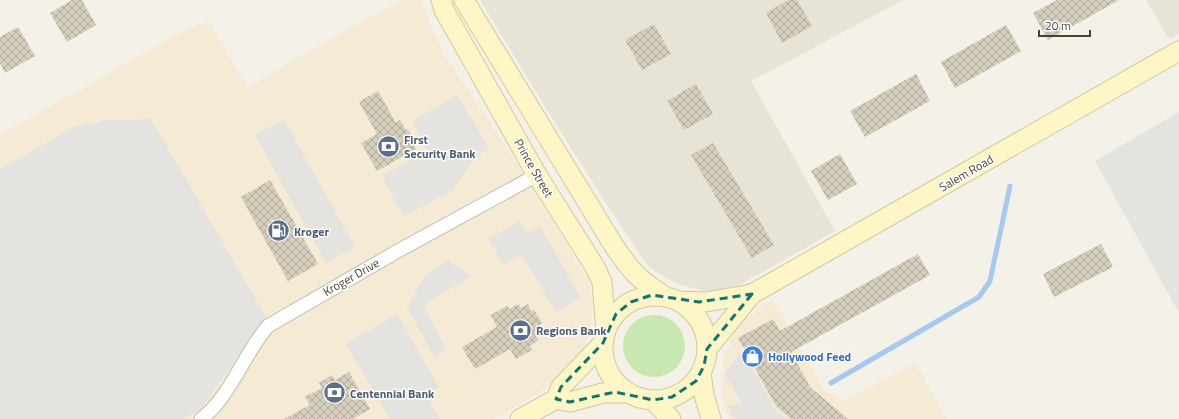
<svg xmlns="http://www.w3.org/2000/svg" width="1179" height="419" viewBox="0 0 1179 419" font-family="'Titillium Web',sans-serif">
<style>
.residential{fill:#e7e4d6}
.commercial{fill:#f5ead3}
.green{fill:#c9e7b1}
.parking{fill:#e5e3df}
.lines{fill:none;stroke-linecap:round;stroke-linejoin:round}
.stream{stroke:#a5c9ef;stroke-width:5}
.building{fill:url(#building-cross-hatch)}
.street-casing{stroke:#bfbaaa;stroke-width:15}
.secondary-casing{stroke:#d3c998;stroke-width:21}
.street{stroke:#fff;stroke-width:13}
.secondary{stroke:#fef6c7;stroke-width:19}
.marked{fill:none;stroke:#0f766e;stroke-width:3;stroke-dasharray:8 5;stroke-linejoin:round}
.labels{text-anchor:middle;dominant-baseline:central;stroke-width:3;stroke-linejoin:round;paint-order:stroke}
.service-label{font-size:12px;font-weight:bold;fill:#4e5e75;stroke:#fff;text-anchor:start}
.street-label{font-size:12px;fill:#474236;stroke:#fff}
.shop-label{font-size:12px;font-weight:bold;fill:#366cbe;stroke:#fff;text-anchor:start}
</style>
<defs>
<pattern id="building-cross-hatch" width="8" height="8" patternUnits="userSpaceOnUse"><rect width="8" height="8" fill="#d5cebd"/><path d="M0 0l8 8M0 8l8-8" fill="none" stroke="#afa99a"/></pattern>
</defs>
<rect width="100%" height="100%" fill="#f3f1e8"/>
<g class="residential">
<polygon points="480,0 903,0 751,81 835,231 734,288 723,290 704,291 681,285 664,277 648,266 609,208 550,115"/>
<polygon points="1146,0 1179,0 1179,34 1169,39"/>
</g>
<g class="commercial">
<polygon points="401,0 421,0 442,51 516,161 589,281 593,304 590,329 584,350 559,378 540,393 493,419 0,419 0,135 186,30 209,21 247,87"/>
<polygon points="772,299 823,389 842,402 915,363 947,419 729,419 722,396 724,359 736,326"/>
</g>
<circle class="green" cx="654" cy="346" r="31"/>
<g class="parking">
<polygon points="457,95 489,148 476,157 452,190 404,217 382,176 427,150 412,121"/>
<polygon points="1179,112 1179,313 1095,161"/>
<polygon points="151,119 266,317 201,409 184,419 0,419 0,169 74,127 107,120"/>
<polygon points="284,119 355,247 326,263 255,135"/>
<polygon points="519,221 526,233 540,226 581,298 556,313 522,255 504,265 488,239"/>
<polygon points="448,261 472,276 423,305 445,346 436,360 407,307 427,273"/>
<polygon points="397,314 439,387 426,394 440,419 390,419 346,344"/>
<polygon points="742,350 776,410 787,419 734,419 728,406 742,404 725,373"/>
</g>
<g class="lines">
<polyline class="stream" points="831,383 979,297 990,281 1010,186"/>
</g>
<g class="building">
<polygon points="72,0 82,0 96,25 67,42 50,13"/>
<polygon points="788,0 797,0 812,26 782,43 766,13"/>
<polygon points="1057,0 1119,0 1048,40 1033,13"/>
<polygon points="654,24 671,54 642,70 625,40"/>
<polygon points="1006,25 1021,51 955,88 941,62"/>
<polygon points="18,27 35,56 5,73 0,63 0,37"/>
<polygon points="916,74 930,101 865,137 850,111"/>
<polygon points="696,84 713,114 684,130 667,101"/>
<polygon points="378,91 396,123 400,120 406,130 408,129 415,142 413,143 416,149 377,171 361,143 377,134 359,102"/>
<polygon points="713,143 774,245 752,258 691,155"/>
<polygon points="840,154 857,184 828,200 811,171"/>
<polygon points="270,180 318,264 288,281 241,197"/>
<polygon points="1101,244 1113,267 1054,297 1043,274"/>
<polygon points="918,254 930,275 791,352 810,387 848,419 791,419 776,406 738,338 773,319 780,331"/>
<polygon points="518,304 521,308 528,304 531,311 534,310 542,323 539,325 543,332 536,336 539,340 530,346 532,350 516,359 510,349 475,369 462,347 497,327 491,315 507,306 509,309"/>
<polygon points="349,372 370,409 353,419 284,419 310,405 305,397 322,388 319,383 332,375 335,380"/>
</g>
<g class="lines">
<defs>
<path id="street" d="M201,419C229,399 245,352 268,326L396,252L537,175"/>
<g id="secondary">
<polyline points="441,0 444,10 537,175 595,267 602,282 606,331"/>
<path d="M464,0L614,246C631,271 638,279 663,295"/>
<circle cx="655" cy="348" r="52"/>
<polyline points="678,301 706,302 752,294"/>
<polyline points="707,349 752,294 1179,51"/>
<polyline points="701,373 704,395 711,419"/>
<polyline points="556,399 570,402 603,393 628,393"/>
<polyline points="653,400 671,419"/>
<polyline points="520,419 556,399 561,387 603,343"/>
</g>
</defs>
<use href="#street" class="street-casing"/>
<use href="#secondary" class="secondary-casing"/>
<use href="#street" class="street"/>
<use href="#secondary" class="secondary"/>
</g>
<path class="marked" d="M752,294L707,349L704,366L696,381L672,397L653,400L615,392L570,402L556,399L561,387L603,343L616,314L631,302L652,295L699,302Z"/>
<defs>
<symbol id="bank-disc" viewBox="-11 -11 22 22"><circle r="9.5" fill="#5c6f8a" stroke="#fff"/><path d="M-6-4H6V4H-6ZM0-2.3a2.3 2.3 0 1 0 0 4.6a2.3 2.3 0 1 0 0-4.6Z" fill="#fff"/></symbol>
<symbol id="fuel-disc" viewBox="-11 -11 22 22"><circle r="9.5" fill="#5c6f8a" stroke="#fff"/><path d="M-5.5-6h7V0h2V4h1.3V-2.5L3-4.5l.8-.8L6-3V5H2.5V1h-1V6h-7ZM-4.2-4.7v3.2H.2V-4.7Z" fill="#fff"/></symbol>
<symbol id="shop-disc" viewBox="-11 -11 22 22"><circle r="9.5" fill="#3f7fe0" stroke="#fff"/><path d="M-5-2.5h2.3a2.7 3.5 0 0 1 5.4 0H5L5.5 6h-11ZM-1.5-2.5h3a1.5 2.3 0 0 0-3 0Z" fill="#fff"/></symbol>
</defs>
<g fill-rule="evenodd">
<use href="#bank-disc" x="376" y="134" width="25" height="25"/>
<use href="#fuel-disc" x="266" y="218" width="25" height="25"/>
<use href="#bank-disc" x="508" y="318" width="25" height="25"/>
<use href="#shop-disc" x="740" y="344" width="25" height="25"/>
<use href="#bank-disc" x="322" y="380" width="25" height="25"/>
</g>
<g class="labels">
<g class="service-label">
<text x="404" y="139">First<tspan x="404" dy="14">Security Bank</tspan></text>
<text x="294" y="231">Kroger</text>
<text x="536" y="330">Regions Bank</text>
<text x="350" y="393">Centennial Bank</text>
</g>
<g class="street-label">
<text transform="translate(534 168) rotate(60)">Prince Street</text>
<text transform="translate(966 173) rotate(-30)">Salem Road</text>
<text transform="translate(351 277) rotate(-30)">Kroger Drive</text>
</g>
<g class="shop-label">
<text x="768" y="356">Hollywood Feed</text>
</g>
</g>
<path d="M1039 30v6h51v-6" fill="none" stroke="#474236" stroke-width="2"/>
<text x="1045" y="30" font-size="12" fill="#474236" stroke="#ffffff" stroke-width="3" paint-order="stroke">20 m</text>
</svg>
